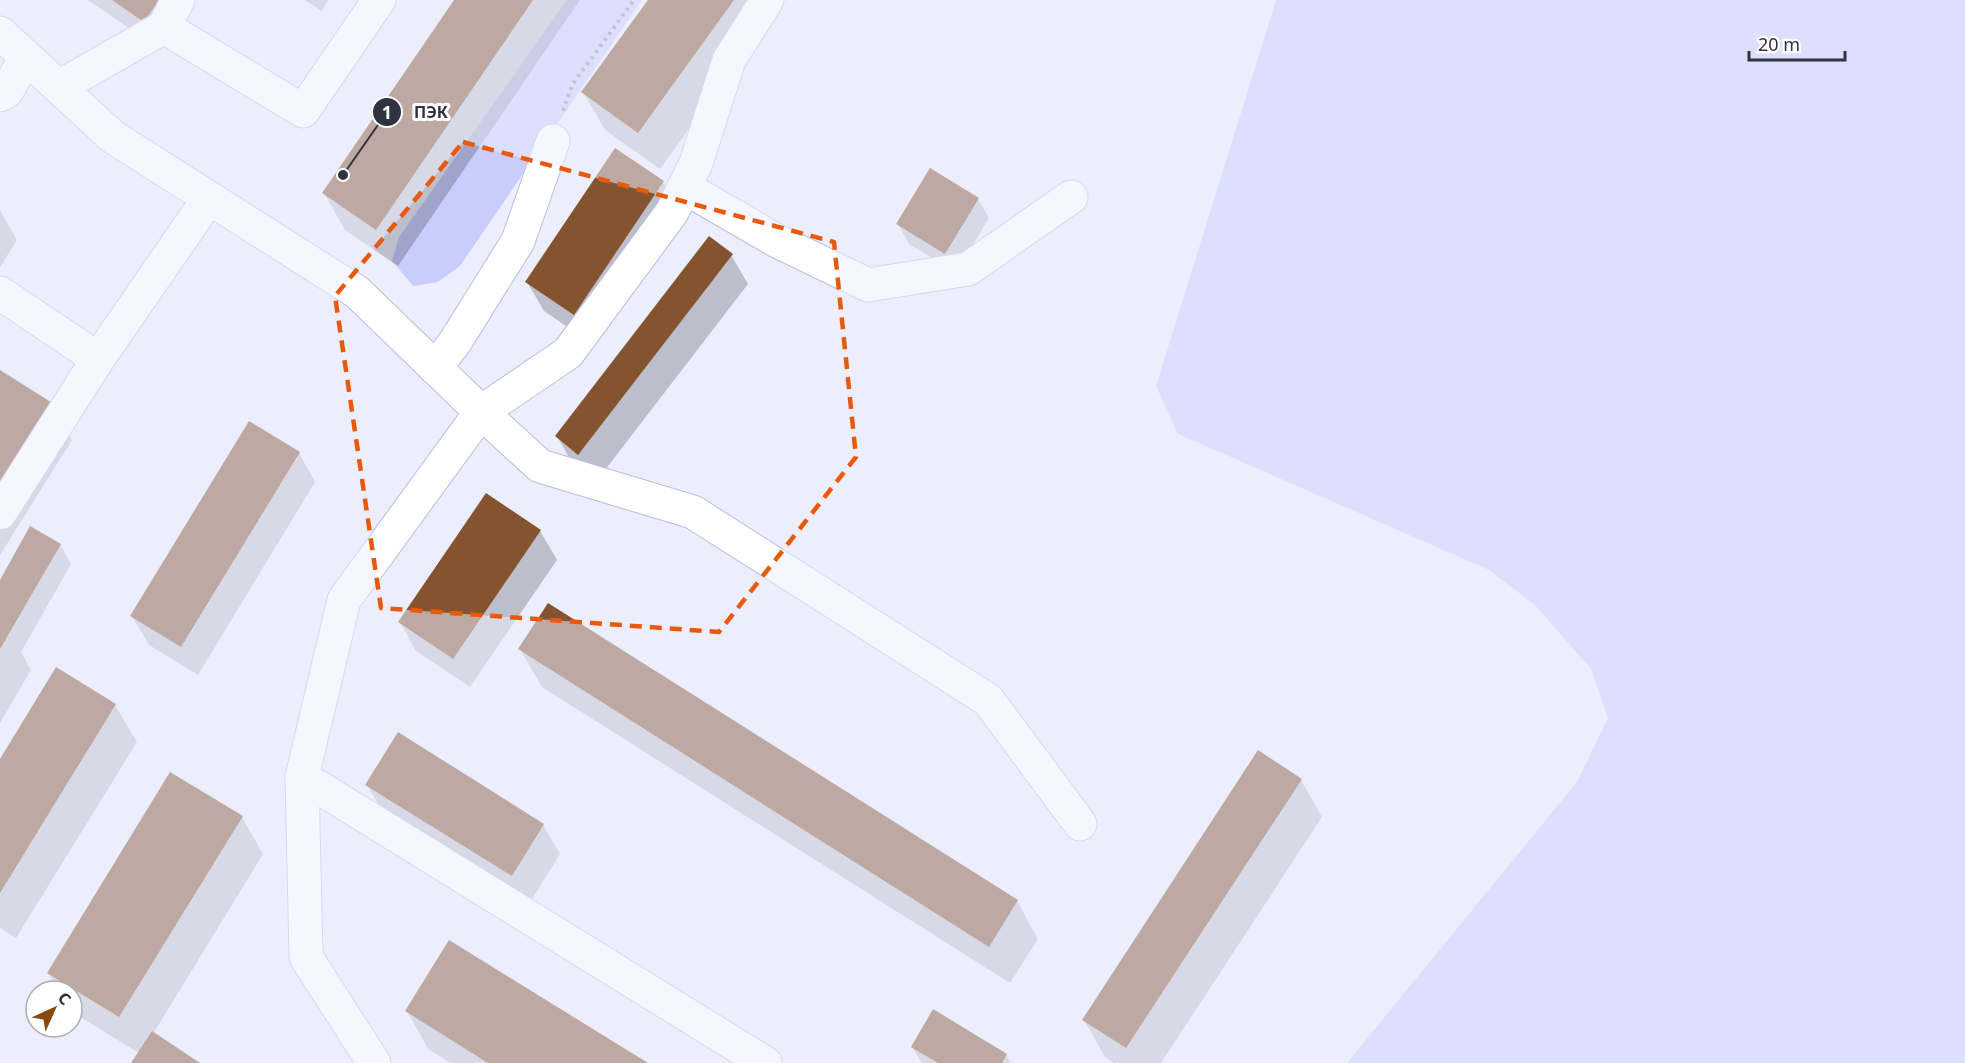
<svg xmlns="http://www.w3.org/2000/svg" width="1965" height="1063" viewBox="0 0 1965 1063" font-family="'Noto Sans',sans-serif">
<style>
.green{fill:#c9cdfe}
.shadow{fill:#0003}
.building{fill:#845431}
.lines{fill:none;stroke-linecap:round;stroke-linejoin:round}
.minor-casing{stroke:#babddf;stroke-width:35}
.path{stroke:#90919f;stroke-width:4;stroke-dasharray:3 4.5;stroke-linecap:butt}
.minor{stroke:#fff;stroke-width:33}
.marked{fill:none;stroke:#e8590c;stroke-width:4.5;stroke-dasharray:12 8;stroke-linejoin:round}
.leader{fill:none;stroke:#31323f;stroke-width:2}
.callout-dot{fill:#31323f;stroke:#fff;stroke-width:2}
.mark-label{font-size:18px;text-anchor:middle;font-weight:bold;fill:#fff}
.callout-label{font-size:16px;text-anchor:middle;font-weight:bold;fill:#31323f;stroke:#fff;stroke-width:6;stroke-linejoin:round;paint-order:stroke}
</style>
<rect width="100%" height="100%" fill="#edeefd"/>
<g class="green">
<polygon points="567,0 642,0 460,266 438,282 413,286 392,261 399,237"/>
<polygon points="1276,0 1965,0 1965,1063 1347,1063 1577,782 1608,718 1591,669 1535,605 1489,570 1178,434 1156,386"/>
</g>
<g class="shadow">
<polygon points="88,0 195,0 161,50"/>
<polygon points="305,0 328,0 322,11"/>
<polygon points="456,0 580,0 398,266 345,230 324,193"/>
<polygon points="650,0 782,0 660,169 605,130 583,92"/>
<polygon points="663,182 680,211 591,343 544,311 527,282"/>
<polygon points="978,199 989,218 956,273 909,244 898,224"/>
<polygon points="0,210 17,240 0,267"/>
<polygon points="731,255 748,284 595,483 573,465 557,436"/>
<polygon points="0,371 50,403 72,440 0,555"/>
<polygon points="299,453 315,482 198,675 149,645 132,616"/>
<polygon points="540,531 557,560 470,687 416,651 400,622"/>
<polygon points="60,545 71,564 21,652 31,670 0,723 0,583"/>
<polygon points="520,649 1017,901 1038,939 1010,983 542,687"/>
<polygon points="115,705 137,742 16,938 0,928 0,761"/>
<polygon points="398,734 543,825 560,854 529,904 384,814 367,785"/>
<polygon points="1301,780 1322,817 1161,1063 1114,1063 1105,1057 1084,1020"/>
<polygon points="242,817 263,854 153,1034 197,1063 132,1063 139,1053 72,1012 72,991 59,991 48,973"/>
<polygon points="407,1011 645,1063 451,1063 428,1049"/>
<polygon points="912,1047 1006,1055 1011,1063 922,1063"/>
</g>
<g class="building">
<polygon points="112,0 159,0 144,22"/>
<polygon points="454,0 533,0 376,230 322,193"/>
<polygon points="648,0 734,0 638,133 581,92"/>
<polygon points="615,148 664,181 574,315 525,282"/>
<polygon points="930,168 979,198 945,254 896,224"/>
<polygon points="709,236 733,254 578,455 555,436"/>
<polygon points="0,370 51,402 0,484"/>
<polygon points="249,421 300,452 181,647 130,616"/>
<polygon points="486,493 541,530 453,659 398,622"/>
<polygon points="30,526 61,544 0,649 0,580"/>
<polygon points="548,603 1018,900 989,947 518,649"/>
<polygon points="56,667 116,704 0,893 0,759"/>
<polygon points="398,732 544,824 512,876 365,785"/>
<polygon points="1258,750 1302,779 1126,1048 1082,1020"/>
<polygon points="170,772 243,816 119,1017 47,973"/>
<polygon points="449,940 648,1063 488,1063 405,1011"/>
<polygon points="933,1009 1007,1054 1002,1063 938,1063 911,1047"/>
<polygon points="152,1031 200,1063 131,1063"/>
</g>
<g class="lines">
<defs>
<g id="minor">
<polyline points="767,0 729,60 696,163 672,212 568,353 481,412 540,466 693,512 988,700 1080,824"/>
<polyline points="164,27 178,0"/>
<polyline points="0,33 113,137 357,292 481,412 344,600 302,777 306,957 374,1063"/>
<polyline points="59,87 164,27 303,111 379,0"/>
<polyline points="0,95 7,91 26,57"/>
<polyline points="684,187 777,241 868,285 968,269 1071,197"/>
<polyline points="0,293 98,359"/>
<polyline points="435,368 455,342 518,241 553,141"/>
<polyline points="0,513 98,359 209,198"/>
<polyline points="302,777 765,1063"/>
</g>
</defs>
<use href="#minor" class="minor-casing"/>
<polyline class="path" points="563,111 572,85 634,0"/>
<use href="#minor" class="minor"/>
</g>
<path d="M0 0H1965V1063H0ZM463,142L834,242L856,457L719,632L381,608L335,296Z" fill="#edeefd" fill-opacity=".55" fill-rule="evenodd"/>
<path class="marked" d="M463,142L834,242L856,457L719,632L381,608L335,296Z"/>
<path class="leader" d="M343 175L387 112"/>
<g class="callout-dot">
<circle cx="343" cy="175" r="6"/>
<circle cx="387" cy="112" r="15"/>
</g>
<g class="mark-label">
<text x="387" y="119">1</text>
</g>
<g class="callout-label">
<text x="431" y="118">ПЭК</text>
</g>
<g transform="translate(54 1009) rotate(45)"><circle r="28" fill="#ffffff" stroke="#adadb2" stroke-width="1.5"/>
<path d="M0-4.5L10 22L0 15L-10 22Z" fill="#88480f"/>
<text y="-9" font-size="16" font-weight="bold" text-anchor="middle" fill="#31323f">С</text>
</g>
<path d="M1749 51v9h96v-9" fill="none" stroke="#31323f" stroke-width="3"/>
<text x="1758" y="51" font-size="18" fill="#31323f" stroke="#ffffff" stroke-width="4.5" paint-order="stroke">20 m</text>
</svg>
